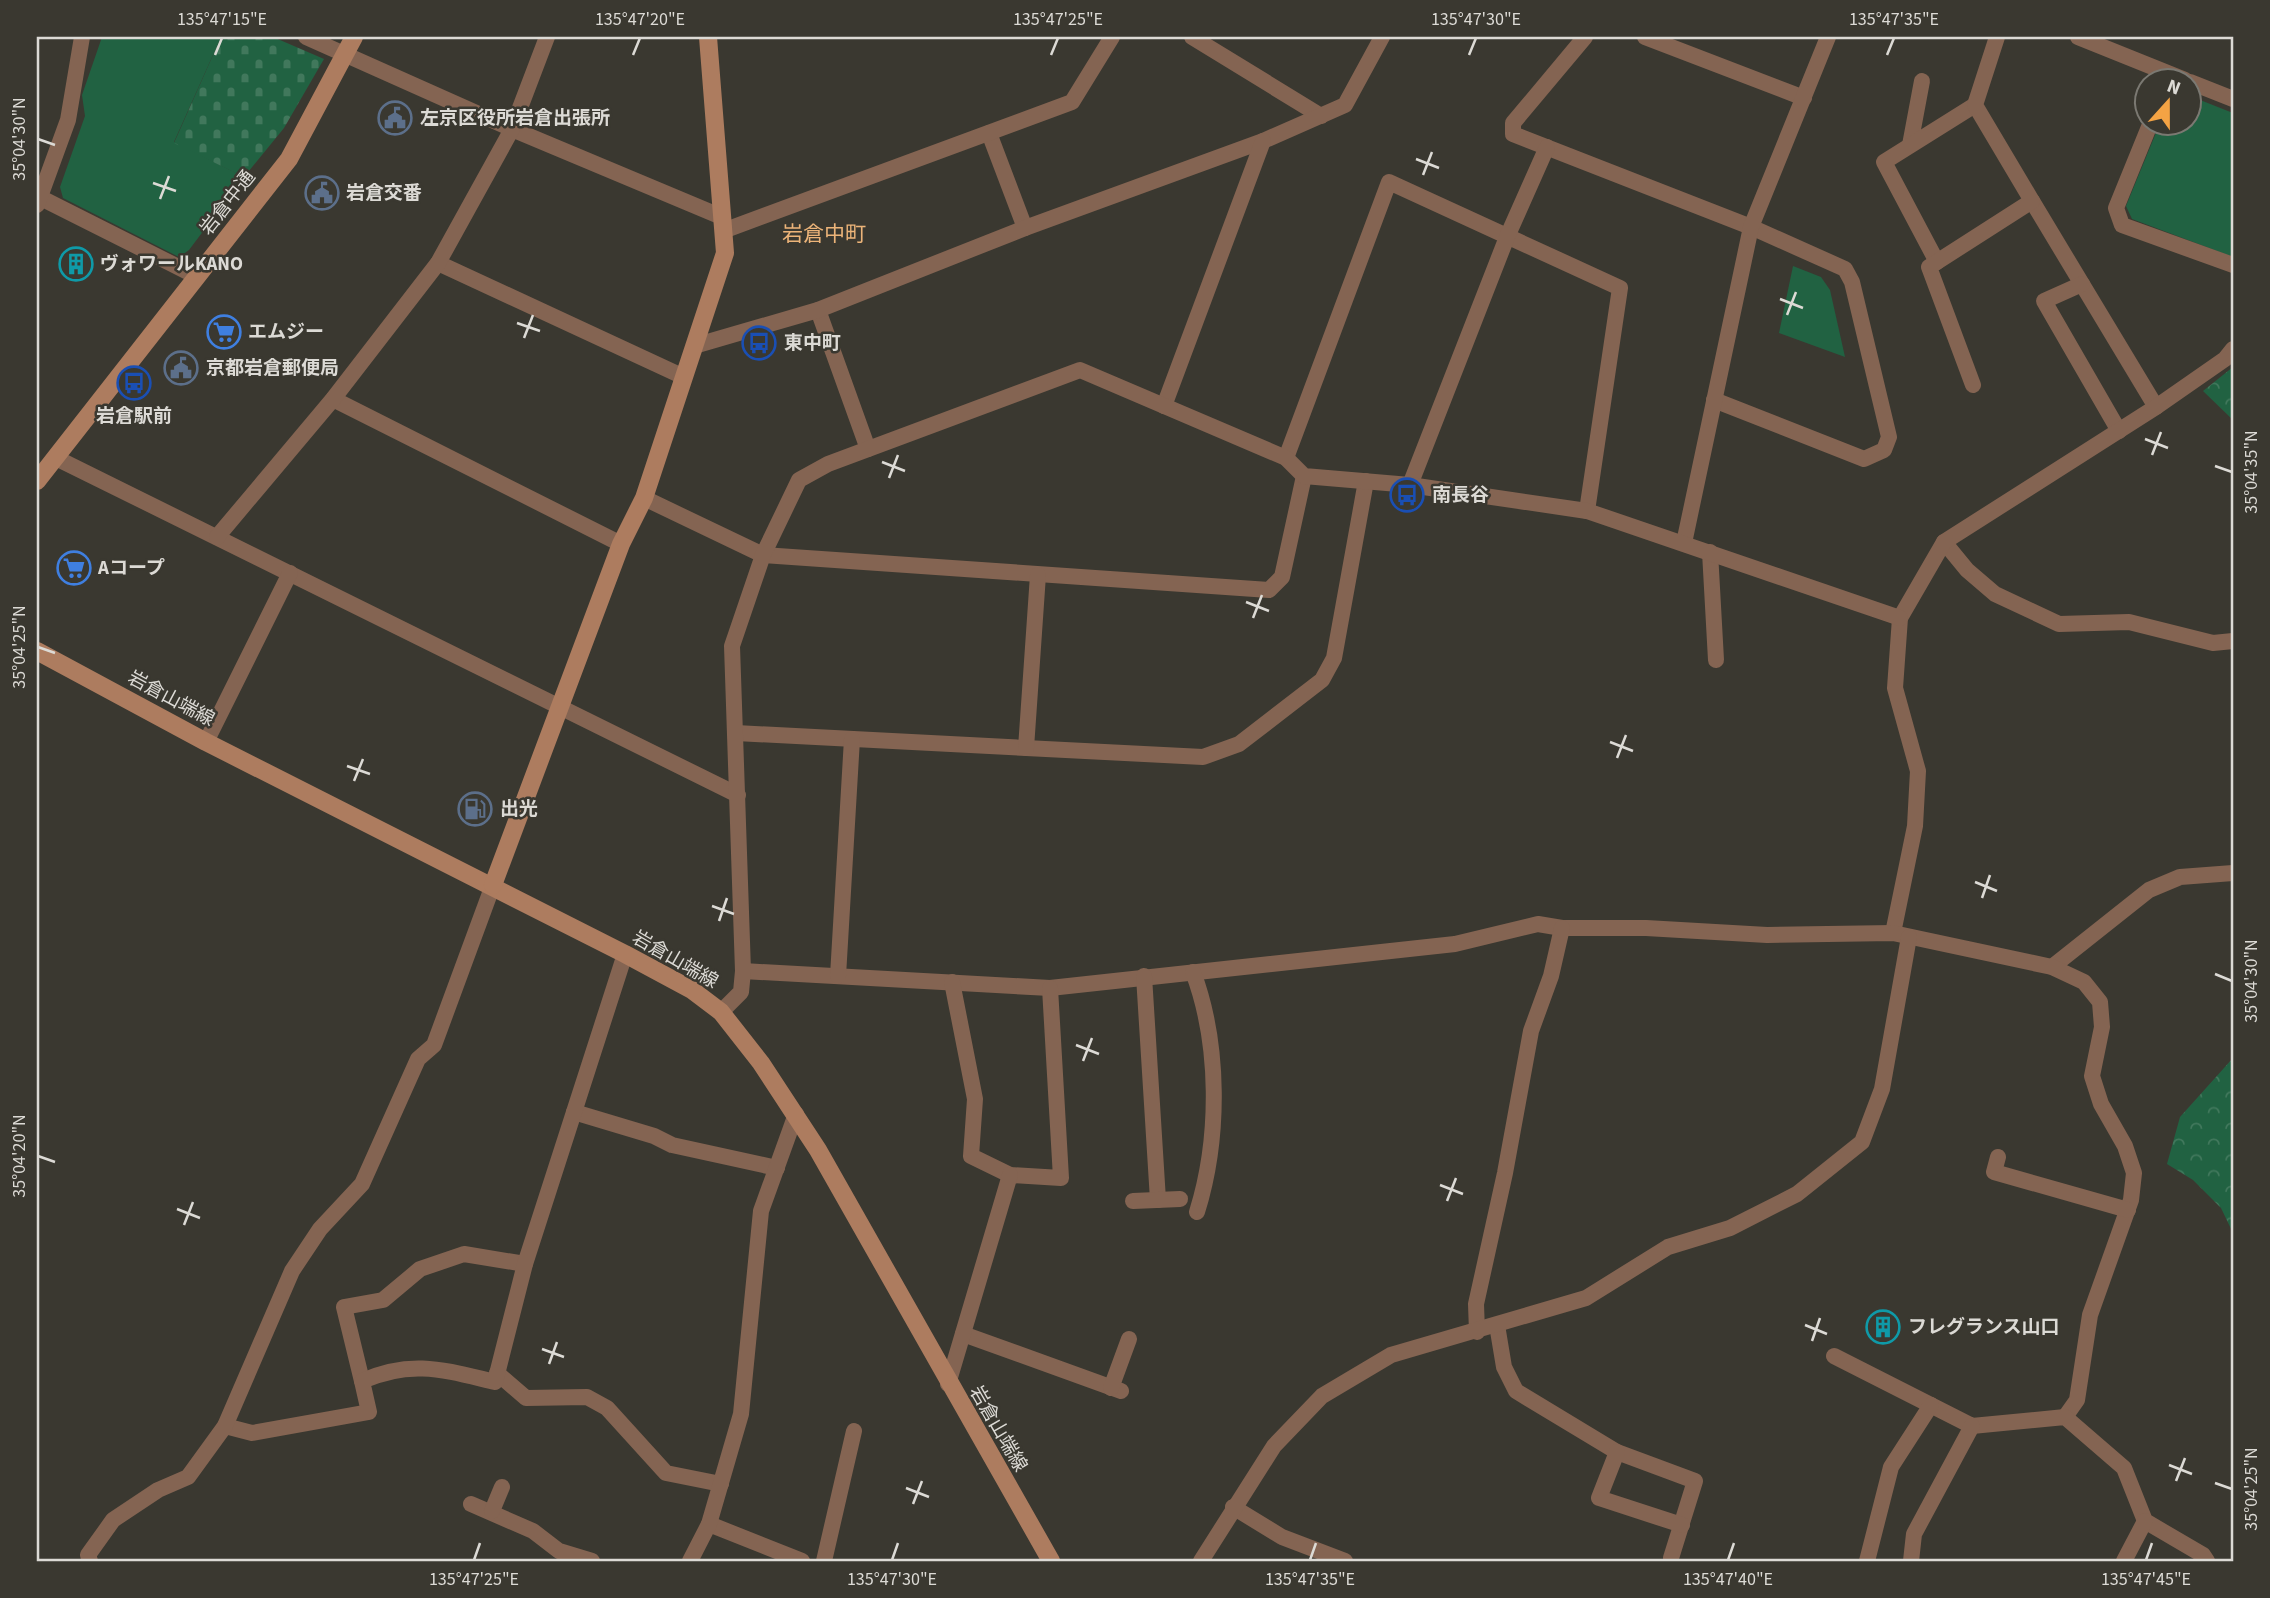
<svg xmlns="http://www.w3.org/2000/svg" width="2270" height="1598" viewBox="0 0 2270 1598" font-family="'Source Sans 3','Noto Sans JP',sans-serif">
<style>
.green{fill:#216242}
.forest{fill:url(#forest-crowns)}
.cemetery{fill:url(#cemetery-stones)}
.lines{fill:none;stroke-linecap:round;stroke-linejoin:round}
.street{stroke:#846452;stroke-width:16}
.secondary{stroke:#ad7c5f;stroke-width:18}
.ticks{fill:none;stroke:#dcdad5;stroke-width:2.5}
.labels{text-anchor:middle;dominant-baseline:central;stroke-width:5;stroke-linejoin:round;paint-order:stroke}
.poi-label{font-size:19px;font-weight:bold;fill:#dcdad5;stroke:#3a3830;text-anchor:start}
.street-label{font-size:19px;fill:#dcdad5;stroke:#3a3830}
.neighbourhood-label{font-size:21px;fill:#ecb479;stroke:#3a3830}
.neatline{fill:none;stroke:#dcdad5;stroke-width:2.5}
.ticks-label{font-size:18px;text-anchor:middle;fill:#dcdad5}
</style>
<defs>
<pattern id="forest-crowns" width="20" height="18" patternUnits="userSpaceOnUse" patternTransform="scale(1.75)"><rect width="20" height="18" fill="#216242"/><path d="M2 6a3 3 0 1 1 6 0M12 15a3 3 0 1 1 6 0" fill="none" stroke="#41785c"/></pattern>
<pattern id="cemetery-stones" width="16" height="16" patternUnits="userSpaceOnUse" patternTransform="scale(1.75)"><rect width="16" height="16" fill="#216242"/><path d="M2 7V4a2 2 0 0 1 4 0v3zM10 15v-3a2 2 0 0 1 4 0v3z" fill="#41785c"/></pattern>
</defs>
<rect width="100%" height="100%" fill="#3a3830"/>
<g class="green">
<polygon points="102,37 221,37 174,142 244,177 189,250 179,257 63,198 60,187 85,116 82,95"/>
<polygon points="2190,96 2233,113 2233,257 2132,219 2126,206 2160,123 2190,122"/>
<polygon points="1793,266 1821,277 1830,290 1845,357 1779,333"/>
</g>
<g class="forest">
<polygon points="2233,367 2233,420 2203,391"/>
<polygon points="2233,1058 2233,1233 2221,1208 2193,1180 2167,1164 2180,1117"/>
</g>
<polygon class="cemetery" points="221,37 273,37 324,59 284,128 244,177 174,143"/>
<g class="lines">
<g class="street">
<polyline points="306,37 512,129 722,217"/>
<polyline points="1192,37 1321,116"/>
<polyline points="1585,37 1513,123 1513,134 1751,227 1845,269 1852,282 1889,437 1884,450 1864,459 1714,400"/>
<polyline points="1645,37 1804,98"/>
<polyline points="2078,37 2185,80"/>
<polyline points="2190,82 2233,99"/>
<polyline points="2151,122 2116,208 2122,225 2233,265"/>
<polyline points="989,133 1025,228"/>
<polyline points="1910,145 1922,81"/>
<polyline points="41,198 196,276"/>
<polyline points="2032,201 2156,407"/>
<polyline points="37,205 68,120 82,37"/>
<polyline points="723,231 1072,102 1112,37"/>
<polyline points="1937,262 1884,162 1975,105"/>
<polyline points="438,263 684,377"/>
<polyline points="2082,284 2044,301 2119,431"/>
<polyline points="818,310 868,449"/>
<polyline points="694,346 818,310 1025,228 1263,141 1345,105 1382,37"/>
<polyline points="1973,385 1929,267 2032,201 1975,105 1997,37"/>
<polyline points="333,399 621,544"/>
<polyline points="1164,406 1263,141"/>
<polyline points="56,458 738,795"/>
<polyline points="1286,458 1389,182 1620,288 1587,511"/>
<polyline points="1410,485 1507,237 1547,147"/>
<polyline points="644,498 763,555 1269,590 1282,577 1304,476"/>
<polyline points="217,537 333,399 438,263 512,129 547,37"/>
<polyline points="1944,542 1967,570 1995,594 2059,624 2129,622 2213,643 2233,641"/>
<polyline points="1684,543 1751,227 1828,37"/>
<polyline points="1710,552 1716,660"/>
<polyline points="736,733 1203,757 1239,744 1322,680 1334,658 1366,481"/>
<polyline points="206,742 290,573"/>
<polyline points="1026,748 1038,575"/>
<polyline points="1893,933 1915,826 1918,771 1895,688 1900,618 1944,542 2156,407 2225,359 2233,349"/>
<polyline points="2052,967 2149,890 2180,877 2233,873"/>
<polyline points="743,971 1050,988 1455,944 1538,924 1562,928 1646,928 1767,935 1893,933 2052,967 2084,982 2100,1002 2102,1027 2092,1076 2101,1104 2125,1146 2134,1173 2131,1200 2090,1315 2077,1400 2065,1417"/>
<path d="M1193,972C1220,1044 1220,1138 1197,1212"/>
<polyline points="838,976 852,739"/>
<polyline points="1144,976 1158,1200"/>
<polyline points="952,982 975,1099 971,1156 1010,1175 1061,1178 1050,988"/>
<polyline points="721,1012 741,992 743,971 732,646 763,555 799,480 828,464 1080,370 1286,458 1304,476 1410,485 1587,511 1900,618"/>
<polyline points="574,1112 654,1136 672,1145 777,1168"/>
<polyline points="1998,1157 1994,1172 2128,1210"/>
<polyline points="1133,1201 1180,1199"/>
<polyline points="1497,1325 1504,1367 1516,1391 1617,1452 1695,1481 1671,1558"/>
<polyline points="1477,1332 1476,1304 1505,1173 1531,1031 1551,976 1562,928"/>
<polyline points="963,1334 1121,1391"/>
<polyline points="1834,1356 1972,1426 2065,1417 2124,1468 2145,1521 2203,1555 2207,1561"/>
<polyline points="497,1373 526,1398 587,1397 607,1408 666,1473 721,1484"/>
<polyline points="362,1381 344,1307 383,1300 420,1269 464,1254 525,1264"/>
<polyline points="948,1384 1010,1175"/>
<polyline points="1111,1388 1129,1339"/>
<path d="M225,1426L252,1433L369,1412L362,1381C412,1359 444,1370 495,1382L525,1264L625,954"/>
<polyline points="1617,1452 1599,1498 1682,1525"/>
<polyline points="471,1504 533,1531 559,1551 592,1561"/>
<polyline points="1233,1507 1282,1537 1345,1561"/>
<polyline points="492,1511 502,1487"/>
<polyline points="709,1524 802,1561"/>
<polyline points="90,1561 88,1555 113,1520 158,1490 188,1477 225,1426 292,1271 320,1229 362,1184 418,1059 434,1045 493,885"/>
<polyline points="690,1561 709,1524 741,1414 761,1211 796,1114"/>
<polyline points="824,1561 854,1431"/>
<polyline points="1201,1561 1274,1446 1322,1396 1391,1355 1586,1298 1668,1247 1730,1228 1797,1194 1862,1142 1882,1089 1909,937"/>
<polyline points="1867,1561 1891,1467 1931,1405"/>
<polyline points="1911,1561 1914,1534 1972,1426"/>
<polyline points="2124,1561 2145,1521"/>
</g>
<g class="secondary">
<polyline points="37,481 289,159 354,37"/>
<polyline points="37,651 206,742 625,954 692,990 721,1012 761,1063 818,1150 1051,1561"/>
<polyline points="493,885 621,544 644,498 725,253 708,37"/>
</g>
</g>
<path class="ticks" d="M215,55L222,38M633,55L640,38M1051,55L1058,38M1469,55L1476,38M1887,55L1894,38M38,139L55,145M1416,159L1439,168M1423,175L1432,152M153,183L176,191M160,199L169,176M1780,299L1803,308M1787,315L1796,292M517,323L540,331M524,338L533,315M2145,439L2168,448M2152,455L2161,432M882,462L905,471M2215,466L2232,472M889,478L898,455M1246,602L1269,611M1253,618L1262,595M38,647L55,653M1610,742L1633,751M1617,758L1626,735M347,766L370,774M354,781L363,759M1975,882L1997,891M1982,898L1990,875M712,906L734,914M719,921L727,898M2215,974L2232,981M1076,1045L1099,1054M1083,1061L1092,1038M38,1156L55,1162M1440,1185L1463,1194M1447,1201L1456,1178M177,1209L200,1218M184,1225L193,1202M1805,1325L1827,1334M1812,1341L1820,1318M542,1349L564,1357M549,1364L557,1342M2169,1465L2192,1474M2176,1481L2185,1458M2215,1483L2232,1489M906,1488L929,1497M913,1504L922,1481M474,1560L480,1543M892,1560L898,1543M1310,1560L1316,1543M1728,1560L1734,1543M2146,1560L2152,1543"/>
<defs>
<symbol id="civic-ring" viewBox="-11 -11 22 22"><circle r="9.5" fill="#3a3830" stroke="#5c6f8a" stroke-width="1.5"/><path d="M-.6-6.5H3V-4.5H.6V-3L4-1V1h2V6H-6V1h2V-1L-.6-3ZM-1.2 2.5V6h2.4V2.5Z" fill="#5c6f8a"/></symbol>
<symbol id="building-ring" viewBox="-11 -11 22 22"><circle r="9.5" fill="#3a3830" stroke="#0f9aa8" stroke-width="1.5"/><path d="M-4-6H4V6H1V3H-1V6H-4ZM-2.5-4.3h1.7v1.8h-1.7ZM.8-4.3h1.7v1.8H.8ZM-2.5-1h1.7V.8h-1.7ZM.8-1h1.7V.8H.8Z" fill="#0f9aa8"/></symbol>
<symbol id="supermarket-ring" viewBox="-11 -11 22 22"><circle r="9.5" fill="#3a3830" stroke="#3f7fe0" stroke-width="1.5"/><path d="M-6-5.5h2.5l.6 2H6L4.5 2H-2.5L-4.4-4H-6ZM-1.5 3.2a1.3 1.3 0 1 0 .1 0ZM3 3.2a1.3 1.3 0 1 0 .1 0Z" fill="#3f7fe0"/></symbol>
<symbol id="bus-ring" viewBox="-11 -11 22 22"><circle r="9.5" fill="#3a3830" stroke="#1a4fb4" stroke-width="1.5"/><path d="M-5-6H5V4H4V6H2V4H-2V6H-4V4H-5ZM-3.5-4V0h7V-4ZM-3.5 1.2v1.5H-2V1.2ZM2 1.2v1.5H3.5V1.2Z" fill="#1a4fb4"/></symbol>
<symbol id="fuel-ring" viewBox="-11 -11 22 22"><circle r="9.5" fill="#3a3830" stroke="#5c6f8a" stroke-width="1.5"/><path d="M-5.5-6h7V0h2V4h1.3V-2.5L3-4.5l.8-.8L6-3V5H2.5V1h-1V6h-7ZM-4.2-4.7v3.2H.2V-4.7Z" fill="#5c6f8a"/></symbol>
</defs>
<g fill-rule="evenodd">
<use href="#civic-ring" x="376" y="99" width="38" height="38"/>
<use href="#civic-ring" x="303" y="174" width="38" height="38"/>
<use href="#building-ring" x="57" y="245" width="38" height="38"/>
<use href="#supermarket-ring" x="205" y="313" width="38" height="38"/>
<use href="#bus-ring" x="740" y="324" width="38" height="38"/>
<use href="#civic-ring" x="162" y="349" width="38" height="38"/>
<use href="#bus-ring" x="115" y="364" width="38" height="38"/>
<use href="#bus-ring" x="1388" y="476" width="38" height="38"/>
<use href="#supermarket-ring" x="55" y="549" width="38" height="38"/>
<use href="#fuel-ring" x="456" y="790" width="38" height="38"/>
<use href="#building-ring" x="1864" y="1308" width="38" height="38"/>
</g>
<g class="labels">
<g class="poi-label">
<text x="420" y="118">左京区役所岩倉出張所</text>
<text x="346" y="193">岩倉交番</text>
<text x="100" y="264">ヴォワールKANO</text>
<text x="248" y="332">エムジー</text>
<text x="784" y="343">東中町</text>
<text x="206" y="368">京都岩倉郵便局</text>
<text x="134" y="416" text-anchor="middle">岩倉駅前</text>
<text x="1432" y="495">南長谷</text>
<text x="98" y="568">Aコープ</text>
<text x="500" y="809">出光</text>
<text x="1908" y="1327">フレグランス山口</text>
</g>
<g class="street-label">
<text transform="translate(228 203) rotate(-52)">岩倉中通</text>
<text transform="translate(171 699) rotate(28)">岩倉山端線</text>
<text transform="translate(675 960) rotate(30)">岩倉山端線</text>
<text transform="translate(998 1429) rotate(60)">岩倉山端線</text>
</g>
<g class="neighbourhood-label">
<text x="824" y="234">岩倉中町</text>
</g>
</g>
<rect width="2270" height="1598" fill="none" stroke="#3a3830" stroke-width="77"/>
<g transform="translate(2168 102) rotate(21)"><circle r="33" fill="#3a3830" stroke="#7b7972" stroke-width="2"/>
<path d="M0-5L12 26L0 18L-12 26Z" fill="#f4a344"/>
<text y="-10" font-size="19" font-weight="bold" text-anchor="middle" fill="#dcdad5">N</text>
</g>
<rect x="38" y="38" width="2194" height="1522" class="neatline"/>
<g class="ticks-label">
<text x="222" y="25">135°47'15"E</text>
<text x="640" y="25">135°47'20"E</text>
<text x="1058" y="25">135°47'25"E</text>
<text x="1476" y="25">135°47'30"E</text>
<text x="1894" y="25">135°47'35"E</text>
<text transform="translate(19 139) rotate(-90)" y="6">35°04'30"N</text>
<text transform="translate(2251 472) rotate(-90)" y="6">35°04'35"N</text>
<text transform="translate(19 647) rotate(-90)" y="6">35°04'25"N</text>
<text transform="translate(2251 981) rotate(-90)" y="6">35°04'30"N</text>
<text transform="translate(19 1156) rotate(-90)" y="6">35°04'20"N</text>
<text transform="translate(2251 1489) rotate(-90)" y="6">35°04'25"N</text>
<text x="474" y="1585">135°47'25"E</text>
<text x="892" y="1585">135°47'30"E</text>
<text x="1310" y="1585">135°47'35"E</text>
<text x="1728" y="1585">135°47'40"E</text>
<text x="2146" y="1585">135°47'45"E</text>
</g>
</svg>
